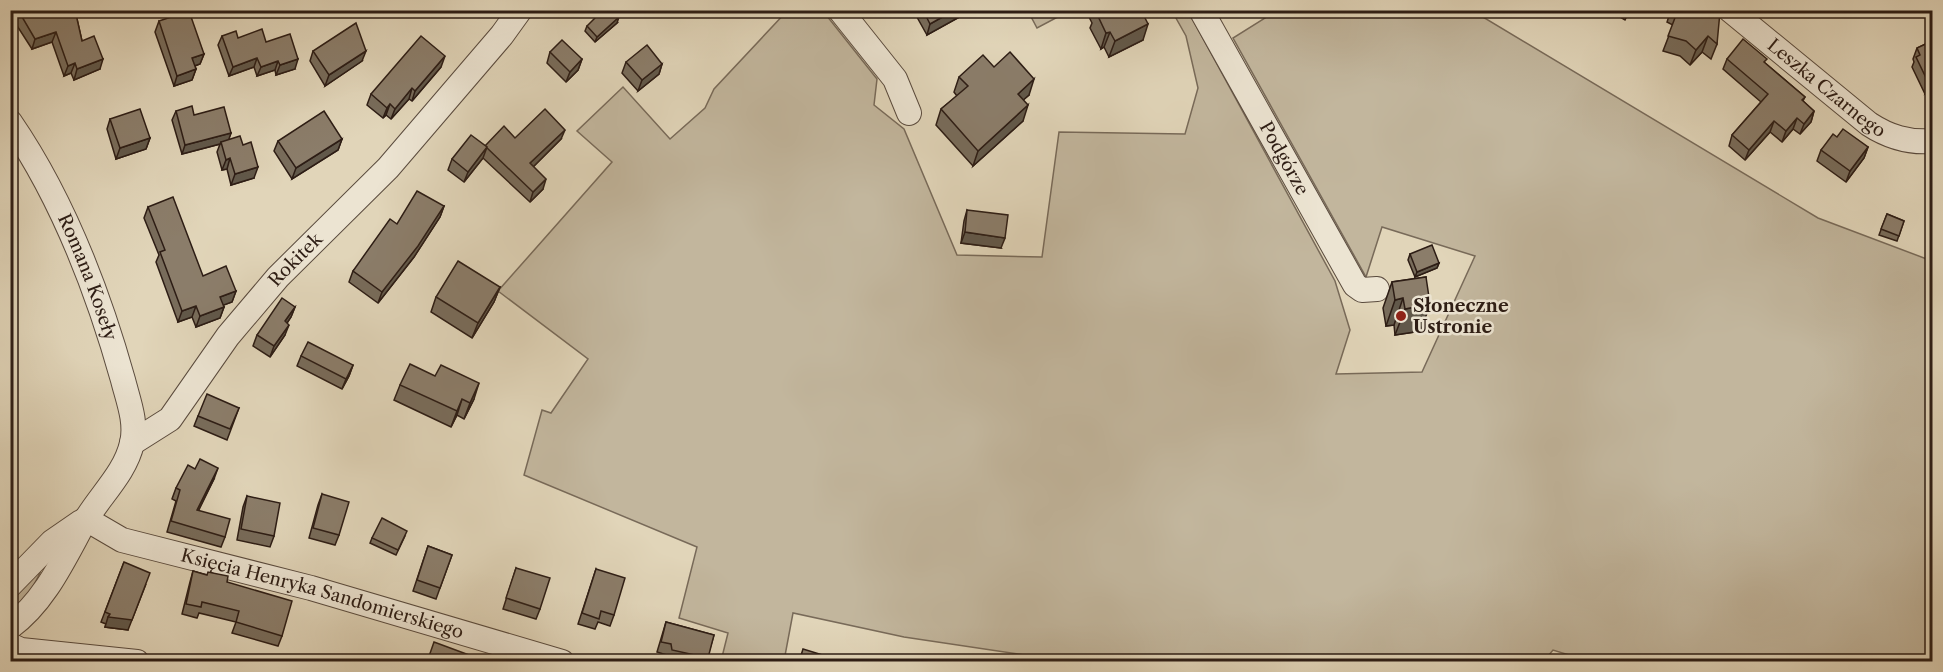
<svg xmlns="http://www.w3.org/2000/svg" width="1943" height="672" viewBox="0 0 1943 672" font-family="'Libre Caslon Text',serif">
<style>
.green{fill:#c2b69d;stroke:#786a59;stroke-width:1.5}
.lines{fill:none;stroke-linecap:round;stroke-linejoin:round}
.street-casing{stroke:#5a4b3e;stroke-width:26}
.street{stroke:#ece4d2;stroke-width:24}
.wall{fill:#786c5b;stroke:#2d1d15;stroke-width:1.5}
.shaded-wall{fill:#61584a;stroke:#2d1d15;stroke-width:1.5}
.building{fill:#8b7d6a;stroke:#2d1d15;stroke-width:1.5}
.poi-dot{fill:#8f2418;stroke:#ece4d2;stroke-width:2}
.labels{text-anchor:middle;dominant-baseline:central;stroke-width:5;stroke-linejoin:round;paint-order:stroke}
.street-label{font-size:18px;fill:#2d1d15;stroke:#ece4d2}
.poi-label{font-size:18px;font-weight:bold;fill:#2d1d15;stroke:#ece4d2;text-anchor:start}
</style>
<rect width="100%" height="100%" fill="#e1d5b9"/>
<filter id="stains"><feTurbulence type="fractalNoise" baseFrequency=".00333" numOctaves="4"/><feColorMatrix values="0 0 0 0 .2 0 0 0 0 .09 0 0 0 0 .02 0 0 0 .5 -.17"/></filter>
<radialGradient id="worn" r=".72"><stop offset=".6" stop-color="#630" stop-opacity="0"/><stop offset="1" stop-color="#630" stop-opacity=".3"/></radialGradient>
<g class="green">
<polygon points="787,11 823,11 877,79 874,105 904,129 957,255 1042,257 1059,132 1185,134 1198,88 1186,36 1172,11 1188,11 1335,281 1350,330 1336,374 1422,372 1475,256 1382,227 1366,277 1233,38 1276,11 1473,11 1818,218 1932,261 1932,661 1592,662 1553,650 1543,662 1065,661 904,637 793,613 784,661 721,661 728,633 679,618 697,547 524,475 542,410 551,413 588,359 498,291 612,162 577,131 623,87 670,139 705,108 714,89"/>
<polygon points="1028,11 1069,11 1037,28"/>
<path d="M40,573L23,606L11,618C10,598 19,578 40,573Z"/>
</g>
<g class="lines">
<defs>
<g id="street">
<polyline points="840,10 895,79 909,113"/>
<path id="s1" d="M1201,10L1355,285L1362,290L1377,289"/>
<path id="s2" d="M1730,10L1869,124C1889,137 1908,143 1932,141"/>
<path id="s3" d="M10,122C63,199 98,291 123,380C128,400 137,422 132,443C125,475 96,499 81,528C62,563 43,603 10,627"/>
<path id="s4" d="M132,443L170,419L228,336L278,277L388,168L502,35L520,10"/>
<path id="s5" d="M86,519L122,540L311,588L562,662"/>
<polyline points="10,585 52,542 81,522"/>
<polyline points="10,645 21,650 137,662"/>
</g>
</defs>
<use href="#street" class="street-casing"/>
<use href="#street" class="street"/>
</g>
<g class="wall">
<polygon points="15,10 75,10 82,41 100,69 74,80 71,73 64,76 52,42 32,49 12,18"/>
<polygon points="913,10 964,10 963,15 927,35"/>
<polygon points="1089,10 1141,10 1143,40 1109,57 1104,47 1101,49 1090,28 1092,23 1088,15"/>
<polygon points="1608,10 1630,10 1625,20"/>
<polygon points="1671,10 1716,10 1717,44 1711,59 1702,52 1690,65 1680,56 1663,51 1673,25 1667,22"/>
<polygon points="159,21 204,54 200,64 195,66 196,69 192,80 174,86 155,32"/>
<polygon points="617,23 595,42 585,31 587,26"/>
<polygon points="222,36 266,42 295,69 276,75 275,70 257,76 254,67 229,76 218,45"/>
<polygon points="1932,41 1932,91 1925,94 1912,67 1914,62 1913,59 1917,48"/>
<polygon points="313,51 362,61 325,86 310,61"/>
<polygon points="550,52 582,59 578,70 566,82 547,63"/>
<polygon points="1727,59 1765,63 1805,97 1803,101 1814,111 1811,122 1800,134 1793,129 1782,142 1770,132 1745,160 1729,146 1732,135 1761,102 1723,69"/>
<polygon points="626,62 662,64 659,74 638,91 622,73"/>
<polygon points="441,67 412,101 409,99 391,119 386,115 383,118 367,105 371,94"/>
<polygon points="994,67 1029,95 1023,100 1023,121 973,166 936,125 941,109 957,96 954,92 959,77"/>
<polygon points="176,111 194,115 231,133 228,140 254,178 231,185 227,169 222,170 217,152 220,144 182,154 172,120"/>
<polygon points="110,119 150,138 146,149 116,159 107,129"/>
<polygon points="1837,137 1868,147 1864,158 1846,182 1817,161 1821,150"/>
<polygon points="515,138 561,139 533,167 543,189 530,202 483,158 464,182 448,170 452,159 485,146"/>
<polygon points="342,139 338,150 292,179 274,151 278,141"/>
<polygon points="1932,190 1932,240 1926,239"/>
<polygon points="444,206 440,217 414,257 378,303 349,282 353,271 397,224"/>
<polygon points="148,207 203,276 236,291 232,302 223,305 224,307 220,318 196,327 192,317 178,322 156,262 159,255 144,218"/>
<polygon points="967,210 1001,248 961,243 964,221"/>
<polygon points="1887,214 1904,221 1897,241 1879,235"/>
<polygon points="1410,254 1439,263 1437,268 1415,277 1408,260"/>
<polygon points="1426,277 1421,331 1395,335 1394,325 1386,326 1383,308 1392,282"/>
<polygon points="500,287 494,302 472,338 431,312 436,297"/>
<polygon points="295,307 291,317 287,323 285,335 270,357 253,346 257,335"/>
<polygon points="301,356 353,365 349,376 342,389 297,366"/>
<polygon points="400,385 474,399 464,419 457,415 451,427 394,400"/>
<polygon points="239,408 227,440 194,426 198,416"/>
<polygon points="214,479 198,510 225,537 221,547 167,532 176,501 172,499 176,488"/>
<polygon points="322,494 339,535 335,545 309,538 318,505"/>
<polygon points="247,496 274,536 270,547 237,540 243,507"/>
<polygon points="405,536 396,555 370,543 372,538"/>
<polygon points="428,546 452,555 436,599 413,591"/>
<polygon points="124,562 128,630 105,627 106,624 101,622"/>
<polygon points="516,568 540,609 536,619 503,609"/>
<polygon points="596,569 614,615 610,626 598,622 595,629 578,624"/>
<polygon points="193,571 227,582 282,636 278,646 232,633 236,622 199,613 197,618 182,614 190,582"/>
<polygon points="666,622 714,635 706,662 671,662 668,661 667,655 657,652"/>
</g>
<g class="shaded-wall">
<polygon points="955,10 964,10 963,15 927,35 930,24"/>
<polygon points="619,17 617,23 595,42 597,37"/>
<polygon points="1148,24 1143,40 1109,57 1115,41"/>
<polygon points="56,32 52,42 32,49 35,39"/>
<polygon points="1110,32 1104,47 1101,49 1106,33"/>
<polygon points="1708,36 1702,52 1690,65 1696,50"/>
<polygon points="366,51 362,61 325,86 329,75"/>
<polygon points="204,54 200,64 188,68 192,58"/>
<polygon points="445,56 441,67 412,101 415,91"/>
<polygon points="257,58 254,67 229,76 233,67"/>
<polygon points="103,59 100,69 74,80 77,69"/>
<polygon points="298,59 295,69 276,75 280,65"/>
<polygon points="582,59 578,70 566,82 570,72"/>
<polygon points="278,61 275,70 257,76 261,67"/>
<polygon points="75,63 71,73 64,76 68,66"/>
<polygon points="662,64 659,74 638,91 642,80"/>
<polygon points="196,69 192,80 174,86 177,76"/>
<polygon points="1034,79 1029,95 1013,109 1018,94"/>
<polygon points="1932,82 1932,91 1925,94 1929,84"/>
<polygon points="412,88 409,99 391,119 395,109"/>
<polygon points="390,104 386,115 383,118 387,108"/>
<polygon points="1028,105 1023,121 973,166 978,151"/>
<polygon points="1814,111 1811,122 1800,134 1804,124"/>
<polygon points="1797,118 1793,129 1782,142 1786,131"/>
<polygon points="1774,121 1770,132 1745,160 1749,150"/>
<polygon points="565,130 561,139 527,173 530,163"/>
<polygon points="231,133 228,142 221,142 220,144 182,154 185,145"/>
<polygon points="150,138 146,149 116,159 120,148"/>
<polygon points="342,139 338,150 292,179 296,168"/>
<polygon points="487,147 483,158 464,182 468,172"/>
<polygon points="1868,147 1864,158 1846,182 1850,171"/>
<polygon points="230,158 227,169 222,170 226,160"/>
<polygon points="258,167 254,178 231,185 235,174"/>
<polygon points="546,179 543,189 530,202 533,192"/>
<polygon points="444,206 440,217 414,257 378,303 382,292"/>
<polygon points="1929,230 1932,231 1932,240 1926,239"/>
<polygon points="965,232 1005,238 1001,248 961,243"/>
<polygon points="1439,263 1437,268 1415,277 1417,272"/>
<polygon points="500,287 494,302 472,338 478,323"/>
<polygon points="236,291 232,302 216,308 220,297"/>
<polygon points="1403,298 1394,325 1386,326 1395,300"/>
<polygon points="1430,304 1421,331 1395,335 1405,309"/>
<polygon points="196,306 192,317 178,322 182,311"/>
<polygon points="224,307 220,318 196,327 200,316"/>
<polygon points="295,307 291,317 281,332 285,321"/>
<polygon points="289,325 285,335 270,357 274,346"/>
<polygon points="353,365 349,376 342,389 346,379"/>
<polygon points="479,383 474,399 464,419 470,403"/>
<polygon points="462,399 457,415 451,427 457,411"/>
<polygon points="218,468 214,479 194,520 197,510"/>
<polygon points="146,584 128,630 105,627 108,617"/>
</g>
<g class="building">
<polygon points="18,10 75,10 82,41 94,36 103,59 77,69 75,63 68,66 56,32 35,39"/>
<polygon points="603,10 613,10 619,17 597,37 587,26"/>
<polygon points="923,10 955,10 930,24"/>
<polygon points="1141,10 1148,24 1115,41 1110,32 1106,33 1096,12 1099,10"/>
<polygon points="1678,10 1716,10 1720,12 1717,44 1708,36 1696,50 1686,41 1668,36"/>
<polygon points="189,11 204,54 192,58 196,69 177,76 159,21"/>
<polygon points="356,23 366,51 329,75 313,51"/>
<polygon points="262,29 266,42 290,34 298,59 280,65 278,61 261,67 257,58 233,67 222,36 236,31 238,38"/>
<polygon points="421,36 445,56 415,91 412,88 395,109 390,104 387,108 371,94"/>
<polygon points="1743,39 1767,59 1764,62 1805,97 1802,100 1814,111 1804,124 1797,118 1786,131 1774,121 1749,150 1732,135 1768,94 1727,59"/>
<polygon points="562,40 582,59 570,72 550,52"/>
<polygon points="1932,41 1932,82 1929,84 1916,57 1920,55 1917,48"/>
<polygon points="647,45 662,64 642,80 626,62"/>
<polygon points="1010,52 1034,79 1018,94 1028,105 978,151 941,109 968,86 959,77 983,55 994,67"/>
<polygon points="192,106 194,115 224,107 231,133 185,145 176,111"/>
<polygon points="140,109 150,138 120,148 110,119"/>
<polygon points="545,109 565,130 530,163 546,179 533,192 485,146 504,126 515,138"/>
<polygon points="324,111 342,139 296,168 278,141"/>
<polygon points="1843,129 1868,147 1850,171 1821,150 1833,134 1837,137"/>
<polygon points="471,135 487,147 468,172 452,159"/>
<polygon points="240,136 243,145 251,142 258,167 235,174 230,158 226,160 221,142"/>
<polygon points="417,191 444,206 418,246 382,292 353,271 390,219 397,224"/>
<polygon points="173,197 203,276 226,266 236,291 220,297 224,307 200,316 196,306 182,311 160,252 165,250 148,207"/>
<polygon points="1932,206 1932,231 1929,230"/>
<polygon points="967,210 1008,215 1005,238 965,232"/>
<polygon points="1887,214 1904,221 1899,236 1881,229"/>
<polygon points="1432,245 1439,263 1417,272 1410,254"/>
<polygon points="458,261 500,287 478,323 436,297"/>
<polygon points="1426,277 1430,304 1405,309 1403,298 1395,300 1392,282"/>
<polygon points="282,298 295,307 285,321 289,325 274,346 257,335"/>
<polygon points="308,342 353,365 346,379 301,356"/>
<polygon points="410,364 435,376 441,365 479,383 470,403 462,399 457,411 400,385"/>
<polygon points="207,394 239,408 230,429 198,416"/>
<polygon points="200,459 218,468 197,510 230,519 225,537 171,521 180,490 176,488 188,465 195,469"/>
<polygon points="322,494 349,502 339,535 313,528"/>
<polygon points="247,496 280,503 274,536 241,529"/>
<polygon points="382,518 407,531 398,550 372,538"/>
<polygon points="428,546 452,555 440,588 417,580"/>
<polygon points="124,562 150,573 132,620 108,617 110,614 105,612"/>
<polygon points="516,568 550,578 540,609 506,598"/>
<polygon points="596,569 625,578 614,615 601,611 599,619 582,613"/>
<polygon points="193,571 207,575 208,572 228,576 227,582 292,601 282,636 236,622 239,611 202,602 201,607 186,604"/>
<polygon points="666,622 714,635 708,658 672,650 671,644 661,642"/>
<polygon points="434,642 488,662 427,662"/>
<polygon points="803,649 839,660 839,662 799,662"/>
<polygon points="47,659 67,662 47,662"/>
</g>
<circle class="poi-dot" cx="1401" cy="316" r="6"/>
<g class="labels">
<g class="street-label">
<text stroke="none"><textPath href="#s2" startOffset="124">Leszka Czarnego</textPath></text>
<text stroke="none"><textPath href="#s1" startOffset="170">Podgórze</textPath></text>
<text stroke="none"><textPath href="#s4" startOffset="248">Rokitek</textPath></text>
<text stroke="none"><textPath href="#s3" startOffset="174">Romana Koseły</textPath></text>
<text stroke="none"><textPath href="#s5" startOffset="249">Księcia Henryka Sandomierskiego</textPath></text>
</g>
<g class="poi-label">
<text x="1413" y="306">Słoneczne<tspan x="1413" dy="21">Ustronie</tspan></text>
</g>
</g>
<rect width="1943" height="672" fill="none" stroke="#e1d5b9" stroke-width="36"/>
<rect x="12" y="12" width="1919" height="648" fill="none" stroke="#2d1d15" stroke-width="3"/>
<rect x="18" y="18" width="1907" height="636" fill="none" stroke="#2d1d15" stroke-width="1.5"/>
<rect width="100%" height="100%" filter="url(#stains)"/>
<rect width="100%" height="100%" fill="url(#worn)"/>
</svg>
